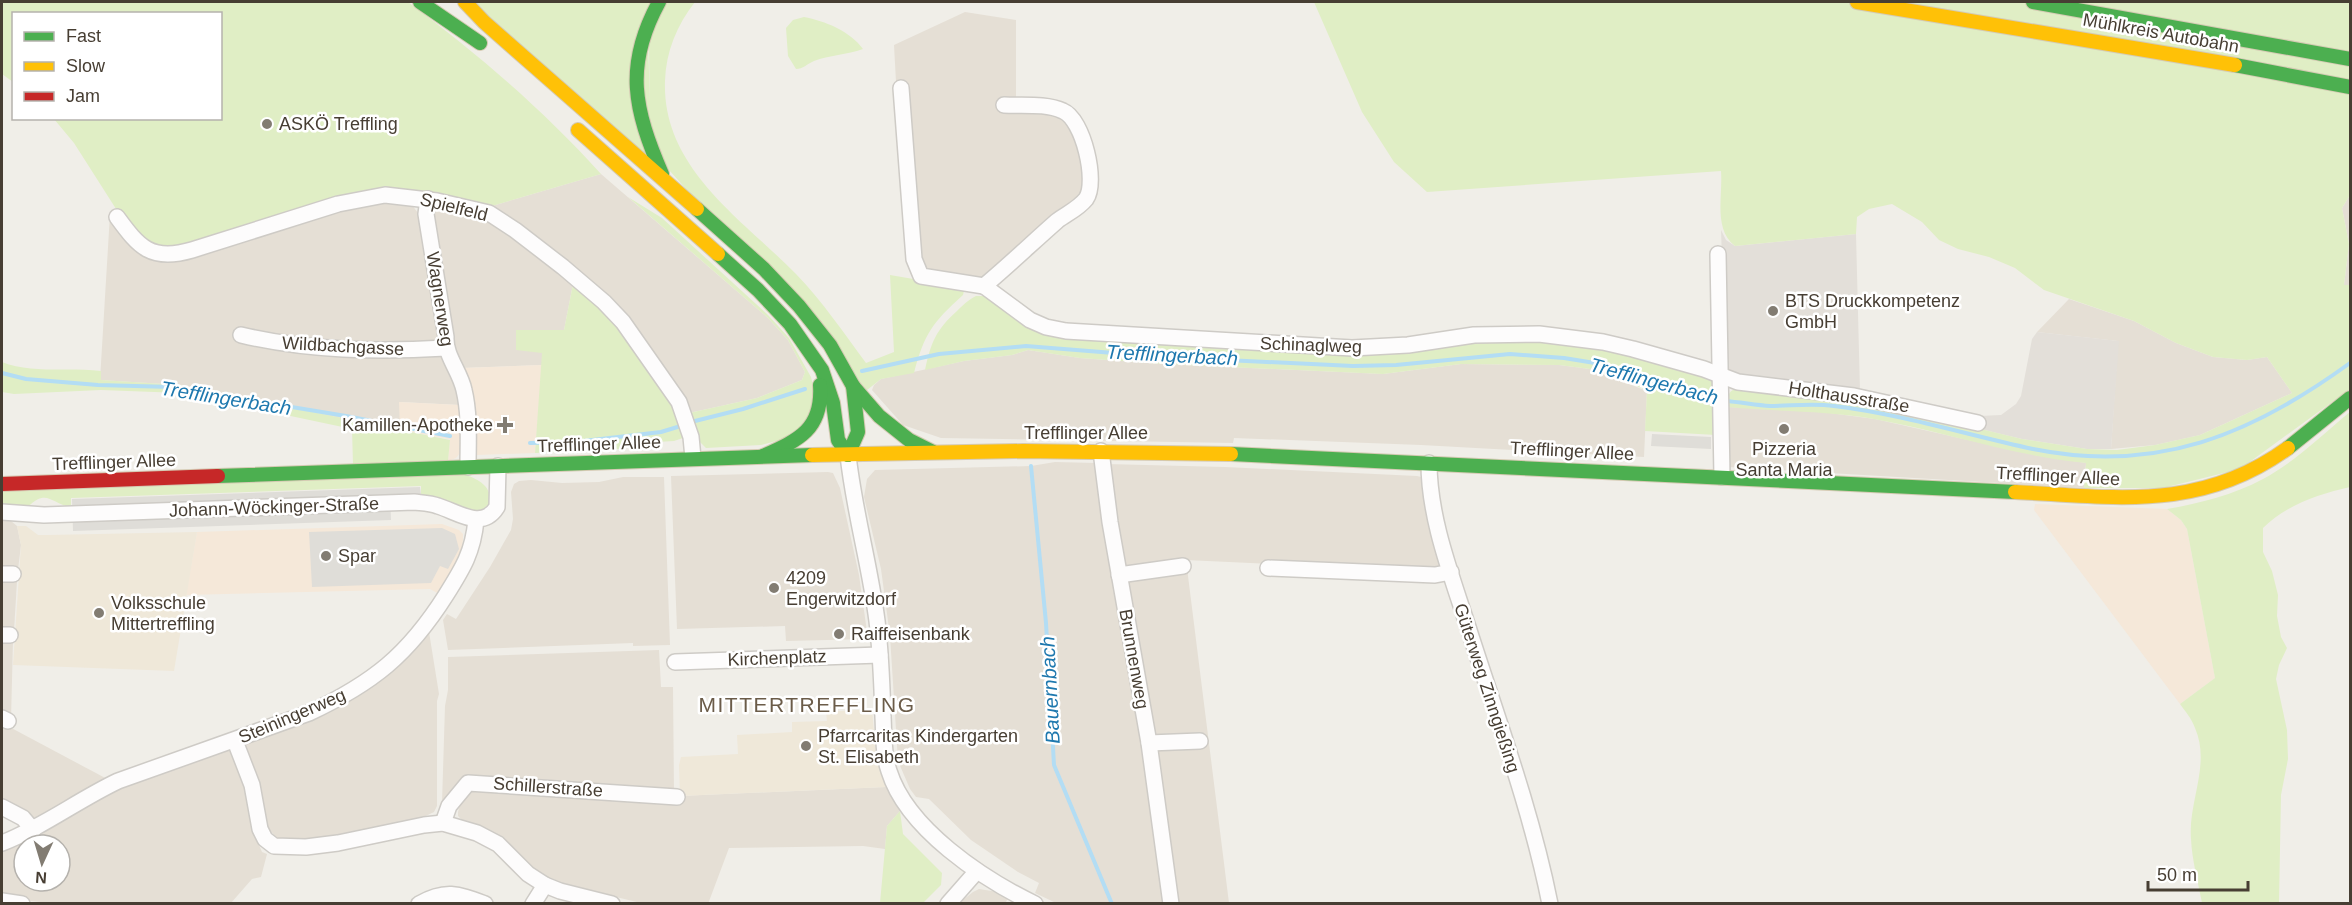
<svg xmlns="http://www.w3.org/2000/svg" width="2352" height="905" viewBox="0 0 2352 905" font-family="Helvetica,sans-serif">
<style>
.residential{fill:#e5dfd5;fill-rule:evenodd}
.commercial{fill:#f5e8d9}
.industrial{fill:#e3dfd9}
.education{fill:#efe8d9}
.green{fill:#e0eec5}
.parking{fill:#dfddd8}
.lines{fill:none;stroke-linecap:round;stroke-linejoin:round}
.stream{stroke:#b3ddf4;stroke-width:4}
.street-casing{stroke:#cecbc6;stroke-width:18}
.fast-casing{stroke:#d5cab3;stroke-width:16}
.slow-casing{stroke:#d5cab3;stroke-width:16}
.jam-casing{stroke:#d5cab3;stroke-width:16}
.street{stroke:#fdfcfc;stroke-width:15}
.fast{stroke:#4caf50;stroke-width:14}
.slow{stroke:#ffc107;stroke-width:14}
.jam{stroke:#c62828;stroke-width:14}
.poi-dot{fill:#827c72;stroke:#fff;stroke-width:2}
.labels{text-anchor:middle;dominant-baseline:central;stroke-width:5;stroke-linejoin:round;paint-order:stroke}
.street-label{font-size:18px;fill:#473e33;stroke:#fff}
.poi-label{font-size:18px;fill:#473e33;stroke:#fff;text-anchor:start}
.water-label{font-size:20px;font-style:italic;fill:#1e78ae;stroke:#fff}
.quarter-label{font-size:21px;letter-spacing:1.5px;fill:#6b5c49;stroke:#fff}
</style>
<rect width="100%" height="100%" fill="#f0eee8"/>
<g class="residential">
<polygon points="965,12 1016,20 1016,102 997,102 997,111 1046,111 1066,117 1081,145 1084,194 991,271 981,277 968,279 942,277 921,267 904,82 896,82 894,45"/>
<polygon points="601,174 768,318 788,340 805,372 802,380 757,398 689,413 622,315 485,208"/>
<polygon points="2350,195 2350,285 2344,285 2349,244 2342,208"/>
<polygon points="389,201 412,205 421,217 442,337 435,341 433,355 444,358 457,387 460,405 400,402 400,430 180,385 100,380 110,214 138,253 157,259 334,211"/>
<polygon points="440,209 489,219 510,233 573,284 564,330 542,353 542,365 462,368 455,357 431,218 434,211"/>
<polygon points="2069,299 2134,321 2176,343 2213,357 2247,360 2267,357 2292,393 2200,435 2155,445 2111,449 2118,341 2037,332"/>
<polygon points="1028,350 1080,358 1163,364 1383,374 1461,364 1559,365 1590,369 1647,391 1644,457 1421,445 1234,438 1233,443 941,438 903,425 872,390 874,385 881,379 964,361 1012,355"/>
<polygon points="1728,407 1807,410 1875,419 2035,455 2086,463 2084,488 1728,467"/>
<polygon points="1055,462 1097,463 1143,737 1167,903 1056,903 1035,893 1039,883 1018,872 971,840 929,799 916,797 910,789 898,761 890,636 881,569 864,497 867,479 875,470 1031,466"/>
<polygon points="1106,464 1225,467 1417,476 1421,477 1422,482 1442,559 1442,563 1438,568 1429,571 1186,560 1229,903 1176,903"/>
<polygon points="828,472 833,473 840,488 859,575 868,639 786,641 785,626 677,629 671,476"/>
<polygon points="623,477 664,477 670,645 633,646 633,643 448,650 443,620 447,614 456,619 458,616 490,567 511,530 513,519 511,492 514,484 519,481 531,480 562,483 599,482"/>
<polygon points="2,520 11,521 17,526 21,545 18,570 2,570"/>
<polygon points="2,581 17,581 14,631 2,630"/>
<polygon points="429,632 439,694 437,701 437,806 434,812 415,821 328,839 282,840 275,836 268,828 244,745 330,709 409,653"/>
<polygon points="2,640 13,641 11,719 2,714"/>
<polygon points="659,650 661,687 673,687 674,793 480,776 442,803 445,706 448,690 448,657"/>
<polygon points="2,723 109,780 38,818 31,817 2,802"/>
<path d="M233,749L251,797L256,838L262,852L267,854L261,877L252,879L231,903L60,904L2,898V848L123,785ZM24,845H60V881H24Z"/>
<polygon points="886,787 900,811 887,826 885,849 863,846 729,848 708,904 641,903 570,886 536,872 478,826 463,821 458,816 458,812 460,804 469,792 477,789 680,796"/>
<polygon points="979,889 998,892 1008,898 1006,902 1009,903 958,904 973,892"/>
</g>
<g class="commercial">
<polygon points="542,365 535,453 477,455 462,368"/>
<polygon points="399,402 460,405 461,430 460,453 456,458 448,461 450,439 400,430"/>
<polygon points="2035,504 2167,509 2181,520 2187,529 2215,678 2180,704 2034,510"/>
<polygon points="442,524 459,530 463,534 463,540 461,553 439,594 430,589 186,595 197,532"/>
</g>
<g class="industrial">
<polygon points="1721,230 1726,240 1735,246 1856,234 1860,391 1747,378 1726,370"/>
<polygon points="2037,332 2119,341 2111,449 2087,449 2022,439 1976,428 1979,416 2001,415 2016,404 2021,396 2032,339"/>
</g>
<g class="education">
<polygon points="17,526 26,526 38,535 47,535 197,532 174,671 13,665 21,545"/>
<polygon points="872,709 876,754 886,787 680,796 679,765 681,757 738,754 737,735 792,732 792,722 827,721 826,712"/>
</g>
<g class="green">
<path d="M2,2H408C477,53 543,110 601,174L485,208L423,192L405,189L385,190L175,248L152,246L125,223L74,143L54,119L220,118V14H14L13,82L2,74Z"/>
<polygon points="473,2 652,2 647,11 652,164"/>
<path d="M667,2H695C677,25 666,51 665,81C662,168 741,218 796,274C822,301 844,333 866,363L894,352L890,275L960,287L964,291L963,295C933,322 924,334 914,373L881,379L867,390L669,170L650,131L649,39Z"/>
<path d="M1314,2H2350V195L2342,208L2349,244L2344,285H2350V389L2240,469L2163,488H2084L2086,463C2014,456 1945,432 1874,419C1825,410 1777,412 1728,407C1728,396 1727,391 1738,388L1894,408L2022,439L2087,449L2117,450L2155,445L2200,435L2292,393L2267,357L2247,360L2213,357L2176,343L2134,321L2044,290L2015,268L1989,257L1958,249L1939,240L1922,222L1892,204L1869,209L1857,217L1856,234L1735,246C1713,229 1723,196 1721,171L1427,192L1394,162L1362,112Z"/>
<path d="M804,17C825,21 850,31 863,49C847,55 829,55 814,61C807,64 803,69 796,69L788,56L786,28L793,20Z"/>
<polygon points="628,197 662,218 768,315 789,338 811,377 814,390 813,411 808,420 788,438 761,445 706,448 696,438 689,413 757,398 802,380 805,372 788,340 768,318"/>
<polygon points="573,284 611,317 673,400 686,437 674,441 639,443 621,449 535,453 542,353 516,350 516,330 564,330"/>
<path d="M976,296H985L992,299L1044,331L1451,344L1519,339L1585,345L1670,365L1708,378L1714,383L1716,435L1645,431L1647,390L1590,369L1559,365L1461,364L1383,374L1163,364L1080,358L1028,350L1012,355L964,361L925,370C931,342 936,330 957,311C963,305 968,300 976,296Z"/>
<path d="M2,362C32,374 69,367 101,371V380L180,385L450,440L448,461L353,465L352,429L181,393L101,390L14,394L2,392Z"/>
<path d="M2350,412V487C2319,494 2286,505 2263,528V552L2272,571L2278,595L2277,616L2281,637L2287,648L2279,665L2276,679L2287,730L2288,759L2281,795L2279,903H2202C2198,882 2192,860 2191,839C2188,801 2211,765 2195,728C2192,719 2185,711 2180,704L2215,678L2187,529L2181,520L2167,509C2201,503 2233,495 2263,479C2295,462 2323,434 2350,412Z"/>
<path d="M466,475C480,480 492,487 490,503L481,511L464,510L437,497L421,495V486L71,498V507C51,504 47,488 28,507L2,504V490Z"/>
<polygon points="900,811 903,834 942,873 941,885 923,903 880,903 887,826"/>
</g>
<g class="parking">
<polygon points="1652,434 1711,437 1711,449 1651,446"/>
<polygon points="420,487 421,495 390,496 391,520 73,531 72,499"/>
<polygon points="442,528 455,534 459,549 448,569 440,566 431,583 312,587 309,532"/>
</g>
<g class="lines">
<g class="stream">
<polyline points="862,371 939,354 1026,346 1164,357 1353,366 1396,365 1510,354 1564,358 1601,364 1671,390 1717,401"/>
<polyline points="2,373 26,379 98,385 172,387 346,416 450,436"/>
<path d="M1725,401C1740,402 1755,405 1770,406C1791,406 1812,403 1834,406C1901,414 1967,435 2033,449C2157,474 2251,435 2350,363"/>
<polyline points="691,422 743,409 805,389"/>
<polyline points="530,443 575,442 661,432 684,425"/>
<polyline points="1031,466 1046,623 1054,765 1112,904"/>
</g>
<defs>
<g id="street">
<polyline points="901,88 914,259 921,276 984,286"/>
<path d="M1004,105C1022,106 1046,103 1063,111C1083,119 1098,182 1086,199C1078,209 1066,214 1057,221C1032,243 1009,265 984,286L1030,320L1046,327L1066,331L1352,348L1408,345L1474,335L1539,334L1603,342L1633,349L1704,369L1738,382L1854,396L1978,423"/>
<path d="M428,199L426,214L446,337C445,356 460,371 464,390C470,415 468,442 468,467"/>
<path d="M117,217C139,247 151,262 192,250L338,204L385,195L437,201L489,213L515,230L563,267L604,302L623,322L679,402L691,437L693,458"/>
<polyline points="1718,254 1722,477"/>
<path d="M241,335C309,351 377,352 446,348"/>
<polyline points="1101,451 1110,522 1149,743 1171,904"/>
<path d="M848,455C854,511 870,565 877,621C881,653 882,685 883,717C884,735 883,754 889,771C907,829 983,879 1035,904"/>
<path d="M1429,463C1429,518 1451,574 1468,627C1497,718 1531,809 1550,904"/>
<path d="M2,512L44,515L414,502C422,503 430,503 438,506C458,512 482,531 497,507L498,466"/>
<polyline points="1268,568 1435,575 1451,572"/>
<polyline points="2,574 13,574"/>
<polyline points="1119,575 1183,566"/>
<polyline points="2,635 10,635"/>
<polyline points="675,662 880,655"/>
<polyline points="2,718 8,721"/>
<polyline points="235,741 252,785 260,829 265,839 274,846 306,847 338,843 424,825 443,823 477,833 498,844 528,874 545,885 560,891 612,904"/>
<polyline points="1149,743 1200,741"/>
<polyline points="2,807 23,818 33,830"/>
<polyline points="443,823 449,806 468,783 677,797"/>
<path d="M2,843C43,827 78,800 118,781L309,713C373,683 408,655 446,595C463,568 473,552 476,520"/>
<polyline points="2,901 22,904"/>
<path d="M419,904C446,889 458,894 485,904"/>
<polyline points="533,904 545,885"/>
<polyline points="948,904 977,871"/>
</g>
<g id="fast">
<polyline points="420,2 480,43"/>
<path d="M659,2C624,66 634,109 662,174"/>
<polyline points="2033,2 2350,59"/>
<polyline points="2235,65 2350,87"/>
<polyline points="697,209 764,269 799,306 830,345 853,386 879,416 909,440 933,452"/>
<polyline points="718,254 758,290 790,324 822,370 833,403 838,440 848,455"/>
<polyline points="2288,448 2350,398"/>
<polyline points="1231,454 2015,492"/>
<polyline points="848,455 858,432 853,386"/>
<path d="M763,456C799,440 823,429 820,385"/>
<polyline points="218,476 812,455"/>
</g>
<g id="slow">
<polyline points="465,2 484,22 697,209"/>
<polyline points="1857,2 2235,65"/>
<polyline points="578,130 718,254"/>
<polyline points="812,455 1023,451 1231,454"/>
<path d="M2015,492C2116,497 2200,512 2288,448"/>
</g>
<polyline id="jam" points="2,484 218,476"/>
</defs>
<use href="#street" class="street-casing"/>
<use href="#fast" class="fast-casing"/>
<use href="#slow" class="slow-casing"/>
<use href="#jam" class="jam-casing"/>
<use href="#street" class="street"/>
<use href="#fast" class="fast"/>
<use href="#slow" class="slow"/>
<use href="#jam" class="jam"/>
</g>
<g class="poi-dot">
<circle cx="267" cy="124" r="6"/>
<circle cx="1773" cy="311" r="6"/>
<path d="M502 416h6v6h6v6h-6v6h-6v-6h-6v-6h6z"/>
<circle cx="1784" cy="429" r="6"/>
<circle cx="326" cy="556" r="6"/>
<circle cx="774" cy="588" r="6"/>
<circle cx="99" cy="613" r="6"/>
<circle cx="839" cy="634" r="6"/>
<circle cx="806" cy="746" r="6"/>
</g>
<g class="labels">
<g class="street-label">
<text transform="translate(2161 33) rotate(10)">Mühlkreis Autobahn</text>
<text transform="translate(454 207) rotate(14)">Spielfeld</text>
<text transform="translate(440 299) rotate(81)">Wagnerweg</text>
<text transform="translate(1311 345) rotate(2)">Schinaglweg</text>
<text transform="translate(343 346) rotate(3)">Wildbachgasse</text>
<text transform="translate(1849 397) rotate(9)">Holthausstraße</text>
<text x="1086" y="433">Trefflinger Allee</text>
<text transform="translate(599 444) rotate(-2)">Trefflinger Allee</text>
<text transform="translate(1572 451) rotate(3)">Trefflinger Allee</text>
<text transform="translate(114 462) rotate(-2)">Trefflinger Allee</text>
<text transform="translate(2058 476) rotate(3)">Trefflinger Allee</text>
<text transform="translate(274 507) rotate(-2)">Johann-Wöckinger-Straße</text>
<text transform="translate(777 658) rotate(-2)">Kirchenplatz</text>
<text transform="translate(1134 659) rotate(80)">Brunnenweg</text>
<text transform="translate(1487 688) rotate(72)">Güterweg Zinngießing</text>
<text transform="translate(292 716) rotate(-23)">Steiningerweg</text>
<text transform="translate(548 787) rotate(4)">Schillerstraße</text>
</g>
<g class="poi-label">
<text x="279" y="124">ASKÖ Treffling</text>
<text x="1785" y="301">BTS Druckkompetenz<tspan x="1785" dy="21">GmbH</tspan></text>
<text x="493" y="425" text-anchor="end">Kamillen-Apotheke</text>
<text x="1784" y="449" text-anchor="middle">Pizzeria<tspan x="1784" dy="21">Santa Maria</tspan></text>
<text x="338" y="556">Spar</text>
<text x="786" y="578">4209<tspan x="786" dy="21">Engerwitzdorf</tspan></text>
<text x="111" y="603">Volksschule<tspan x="111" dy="21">Mittertreffling</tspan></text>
<text x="851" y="634">Raiffeisenbank</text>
<text x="818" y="736">Pfarrcaritas Kindergarten<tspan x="818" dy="21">St. Elisabeth</tspan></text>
</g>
<g class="water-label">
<text transform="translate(1172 355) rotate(3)">Trefflingerbach</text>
<text transform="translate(1654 381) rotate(15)">Trefflingerbach</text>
<text transform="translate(226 398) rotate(9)">Trefflingerbach</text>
<text transform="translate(1050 690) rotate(-93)">Bauernbach</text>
</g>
<g class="quarter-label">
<text x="807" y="704">MITTERTREFFLING</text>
</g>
</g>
<rect width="2352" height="905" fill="none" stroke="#473e33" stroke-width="6"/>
<rect x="12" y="12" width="210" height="108" fill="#ffffff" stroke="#b5b2ad" stroke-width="1.5"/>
<rect x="24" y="32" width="30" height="9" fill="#4caf50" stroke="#b5b2ad" stroke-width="1.5"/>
<text x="66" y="42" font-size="18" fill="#473e33">Fast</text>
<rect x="24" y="62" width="30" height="9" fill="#ffc107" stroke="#b5b2ad" stroke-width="1.5"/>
<text x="66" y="72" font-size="18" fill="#473e33">Slow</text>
<rect x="24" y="92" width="30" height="9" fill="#c62828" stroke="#b5b2ad" stroke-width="1.5"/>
<text x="66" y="102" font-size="18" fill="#473e33">Jam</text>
<g transform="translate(42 863) rotate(184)"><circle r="28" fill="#ffffff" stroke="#b5b2ad" stroke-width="1.5"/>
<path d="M0-4.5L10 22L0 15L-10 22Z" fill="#827c72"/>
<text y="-9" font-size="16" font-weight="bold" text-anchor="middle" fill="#473e33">N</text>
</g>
<path d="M2148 881v9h100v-9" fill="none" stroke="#473e33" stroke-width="3"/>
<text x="2157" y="881" font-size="18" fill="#473e33" stroke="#ffffff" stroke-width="4.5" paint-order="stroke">50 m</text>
</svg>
